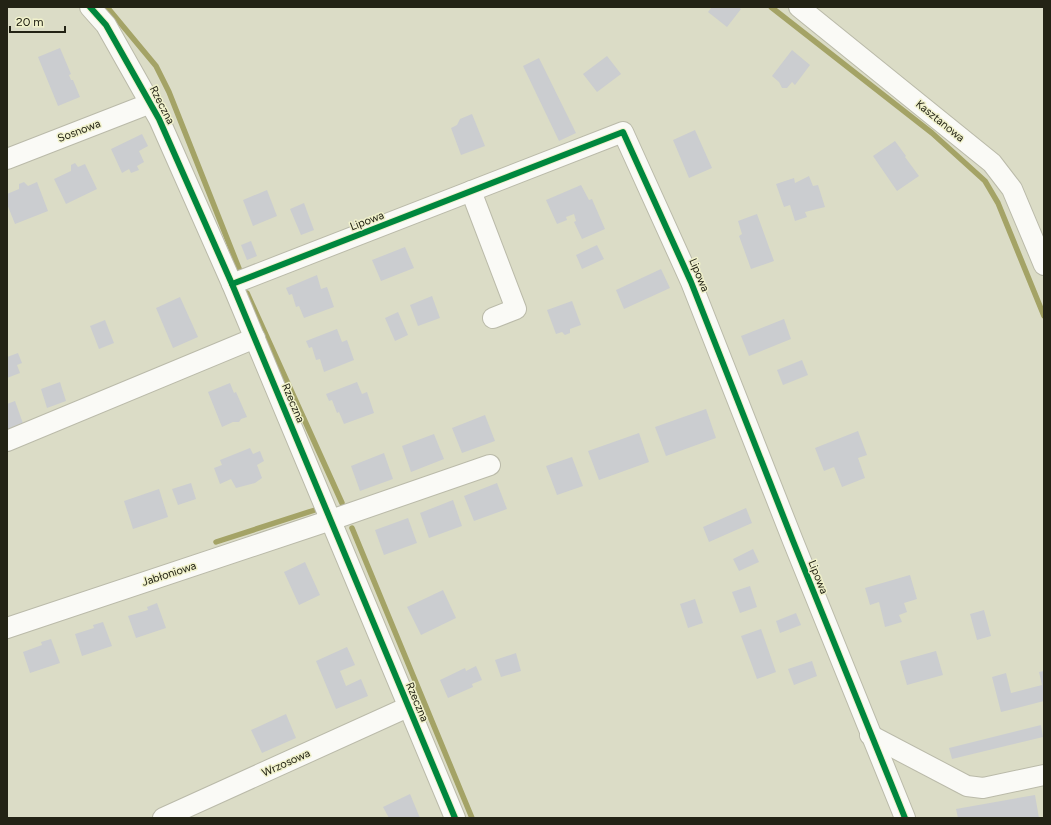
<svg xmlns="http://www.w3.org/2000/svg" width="1051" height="825" viewBox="0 0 1051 825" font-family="Figtree,sans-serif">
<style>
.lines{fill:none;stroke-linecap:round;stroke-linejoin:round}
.stream{stroke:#a4a366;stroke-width:5.5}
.building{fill:#cbcdd0}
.minor-casing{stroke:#babaa9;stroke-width:22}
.minor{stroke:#fafaf6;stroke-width:20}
.cycleway-casing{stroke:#f0f1cb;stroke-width:8}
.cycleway{stroke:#00873e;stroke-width:6}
.labels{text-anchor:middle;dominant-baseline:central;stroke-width:3;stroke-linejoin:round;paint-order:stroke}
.street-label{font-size:11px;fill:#232315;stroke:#f0f1cb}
</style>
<rect width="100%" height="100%" fill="#dbdcc6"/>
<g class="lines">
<g class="stream">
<polyline points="107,7 156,66 169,92 240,271"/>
<polyline points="771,7 932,133 985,181 998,203 1044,316"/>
<polyline points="247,293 342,503"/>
<polyline points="352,528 472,818"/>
<polyline points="216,542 315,510"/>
</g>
</g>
<g class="building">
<polygon points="712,7 738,7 741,9 727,27 708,12"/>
<polygon points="60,48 71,74 69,75 71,80 73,80 80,97 58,106 38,57"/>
<polygon points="792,50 810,65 795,85 792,82 787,88 782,88 779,82 772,76"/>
<polygon points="607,56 621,74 597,92 583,74"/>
<polygon points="539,58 576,133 559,141 523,66"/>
<polygon points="472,114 485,146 461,155 451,128 457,125 460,119"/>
<polygon points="695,130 712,168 689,178 673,140"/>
<polygon points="142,134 148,146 139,151 144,162 137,166 139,170 131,173 129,169 122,173 111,149"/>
<polygon points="895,141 906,156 905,157 919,176 897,191 873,156"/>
<polygon points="75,163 78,167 85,164 97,189 66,204 54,179 71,171 71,165"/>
<polygon points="809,176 813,186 818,185 825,207 805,212 807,217 795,221 790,205 784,207 776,184 794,178 795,183"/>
<polygon points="24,182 28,186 37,182 48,211 15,224 7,204 7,194 19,189 19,184"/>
<polygon points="581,185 589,200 592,199 605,229 582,239 574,222 576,221 574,214 566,217 567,220 557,224 546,200"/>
<polygon points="267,190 277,216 253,226 243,200"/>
<polygon points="304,203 314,230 301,235 290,209"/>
<polygon points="757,214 774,261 751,269 739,236 742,234 738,221"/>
<polygon points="251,241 257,256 247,260 241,245"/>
<polygon points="597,245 604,259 582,269 576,255"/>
<polygon points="405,247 414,268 381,281 372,260"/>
<polygon points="661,269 670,288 624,309 616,290"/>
<polygon points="317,275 321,289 327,287 334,307 304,318 299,306 296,307 292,294 289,295 286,288"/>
<polygon points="432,296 440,318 418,326 410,305"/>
<polygon points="180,297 198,337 173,348 156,308"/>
<polygon points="572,301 581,325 570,329 570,333 565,335 562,332 556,334 547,310"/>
<polygon points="398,312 408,335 395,341 385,318"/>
<polygon points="784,319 791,339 749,356 741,336"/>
<polygon points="105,320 114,343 99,349 90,326"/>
<polygon points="337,329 342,342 347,340 354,360 324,372 320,359 316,360 312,347 309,348 306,341"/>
<polygon points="18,353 22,363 17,365 20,373 7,378 7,357"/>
<polygon points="802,360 808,375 783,385 777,370"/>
<polygon points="60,382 66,401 47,408 41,389"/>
<polygon points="357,382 362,394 367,392 374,413 344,424 339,412 337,413 332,400 329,401 326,394"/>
<polygon points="230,383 234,393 236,392 247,417 241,419 239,422 233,422 222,427 208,392"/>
<polygon points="15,401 25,429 7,436 7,404"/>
<polygon points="706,409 716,438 666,456 655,427"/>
<polygon points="485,415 495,441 462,453 452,428"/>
<polygon points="858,431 867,455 858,458 865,478 842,487 834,467 824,471 815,448"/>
<polygon points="639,433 649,462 599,480 588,451"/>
<polygon points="434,434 444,459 411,472 402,446"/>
<polygon points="250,448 253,454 260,451 264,461 257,465 262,478 255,483 236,488 231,479 220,484 214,468 222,465 220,460"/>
<polygon points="384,453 393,479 360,491 351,466"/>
<polygon points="572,457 583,486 557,495 546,466"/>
<polygon points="191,483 196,499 178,505 172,489"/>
<polygon points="497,483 507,509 474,521 464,496"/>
<polygon points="159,489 168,517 133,529 124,501"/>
<polygon points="453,500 462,526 429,538 420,513"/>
<polygon points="746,508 752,523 709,542 703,527"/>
<polygon points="408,518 417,543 384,555 375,530"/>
<polygon points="753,549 759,562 739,571 733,559"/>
<polygon points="305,562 320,595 299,605 284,572"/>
<polygon points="910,575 917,599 904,603 907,612 899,615 902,622 885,627 879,602 870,605 865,588"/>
<polygon points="750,586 757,607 740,613 732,592"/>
<polygon points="443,590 456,618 421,635 407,607"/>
<polygon points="695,599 703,623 688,628 680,604"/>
<polygon points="157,603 166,628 136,638 128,616 148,610 147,607"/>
<polygon points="984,610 991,636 977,640 970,614"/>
<polygon points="796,613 801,625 780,633 776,621"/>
<polygon points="103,622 112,646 82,656 75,634 94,628 93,625"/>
<polygon points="761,629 776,672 757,679 741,636"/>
<polygon points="51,639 60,663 30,673 23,652 42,645 41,642"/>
<polygon points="347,647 355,665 340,671 346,686 361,679 368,696 336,709 316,661"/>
<polygon points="936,651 943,675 907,685 900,661"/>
<polygon points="516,653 521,671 501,677 495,660"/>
<polygon points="812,661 817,676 794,685 788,669"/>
<polygon points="476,666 482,680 472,684 473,687 448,698 440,680 465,668 466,671"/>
<polygon points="1044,671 1044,701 1001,712 992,677 1006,673 1011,693 1042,685 1039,672"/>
<polygon points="286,714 296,738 262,753 251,730"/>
<polygon points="1041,725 1043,737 952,759 949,748"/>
<polygon points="410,794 420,818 389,818 383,807"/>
<polygon points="1035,795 1039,818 958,818 956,809"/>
</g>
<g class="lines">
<defs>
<g id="minor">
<polyline points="90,7 106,25 159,119 232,284 455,818"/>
<polyline points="799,7 992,163 1012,189 1044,265"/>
<polyline points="7,159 151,103"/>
<polyline points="471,191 516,309 493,318"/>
<polyline points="232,284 623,132 691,282 793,541 905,818"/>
<polyline points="7,441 255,338"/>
<polyline points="7,628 331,520 490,465"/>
<polyline points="870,735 967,786 983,788 1044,775"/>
<polyline points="163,818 408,707"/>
</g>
</defs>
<use href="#minor" class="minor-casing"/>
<use href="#minor" class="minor"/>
<defs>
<g id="cycleway">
<polyline points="90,7 106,25 159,119 232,284 455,818"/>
<polyline points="232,284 623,132 691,282 793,541 905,818"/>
</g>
</defs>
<use href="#cycleway" class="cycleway-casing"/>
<use href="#cycleway" class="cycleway"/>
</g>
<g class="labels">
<g class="street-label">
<text transform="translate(162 105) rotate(63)">Rzeczna</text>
<text transform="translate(940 121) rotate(39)">Kasztanowa</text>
<text transform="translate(79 131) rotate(-21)">Sosnowa</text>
<text transform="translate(367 221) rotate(-21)">Lipowa</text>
<text transform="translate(699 275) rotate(67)">Lipowa</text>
<text transform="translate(293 403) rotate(67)">Rzeczna</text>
<text transform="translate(169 574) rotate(-18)">Jabłoniowa</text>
<text transform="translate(818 577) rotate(68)">Lipowa</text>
<text transform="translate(417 702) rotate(67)">Rzeczna</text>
<text transform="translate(286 763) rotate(-24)">Wrzosowa</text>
</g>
</g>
<rect width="1051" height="825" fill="none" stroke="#232315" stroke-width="16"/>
<path d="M10 26v6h55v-6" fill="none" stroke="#232315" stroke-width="2"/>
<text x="16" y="26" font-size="12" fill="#232315" stroke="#f0f1cb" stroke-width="3" paint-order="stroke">20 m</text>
</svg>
